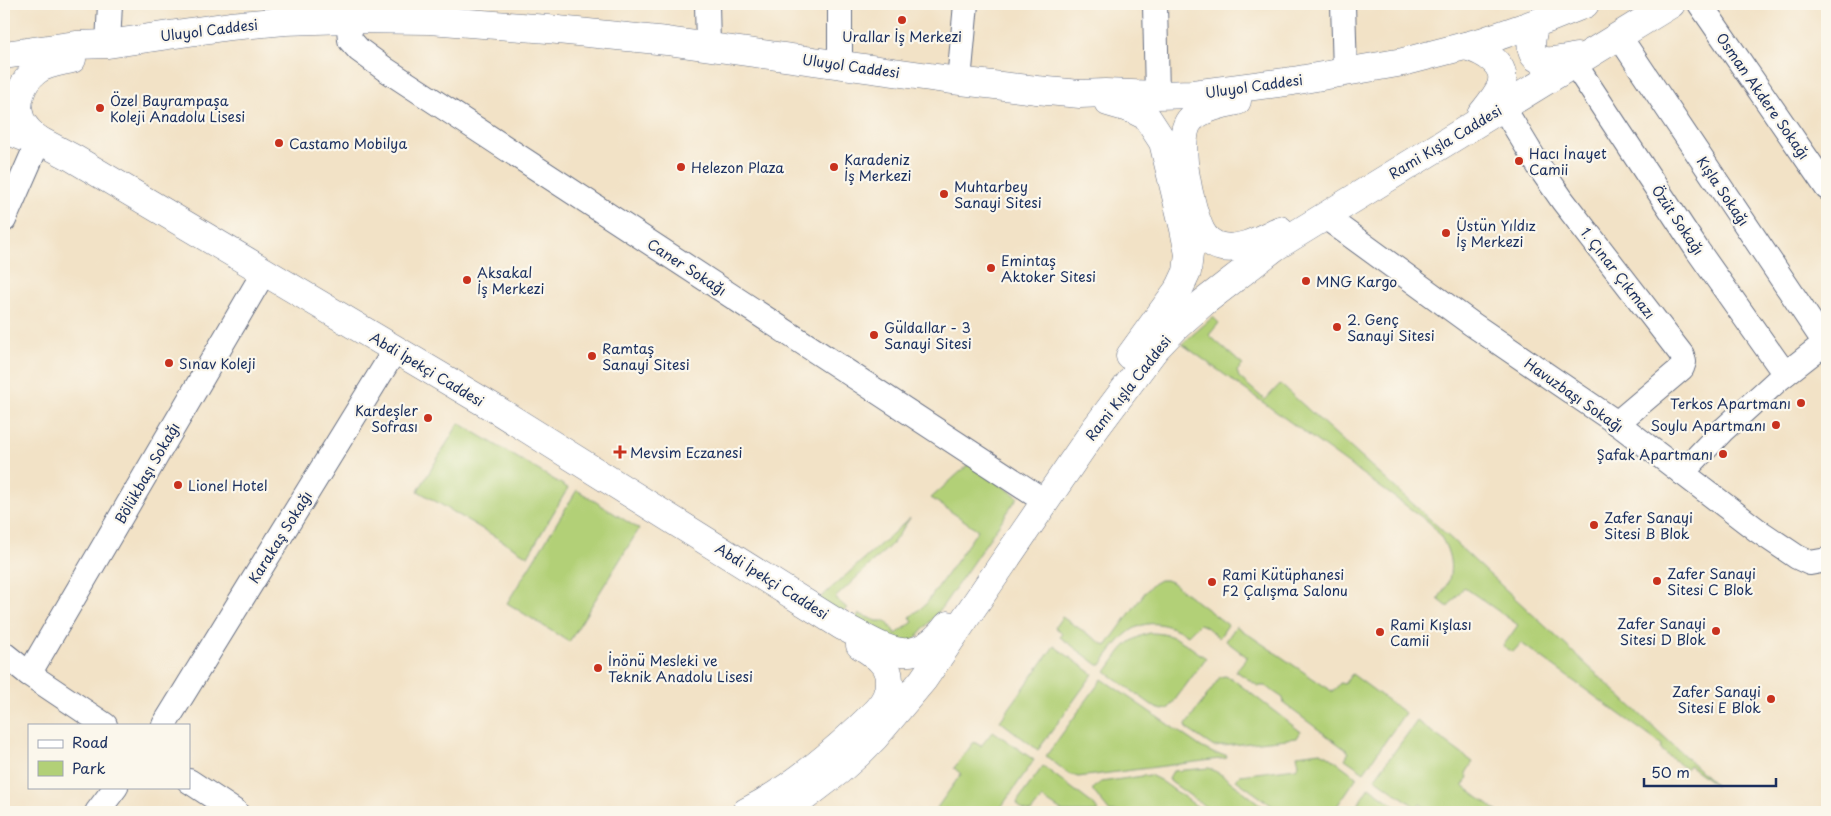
<svg xmlns="http://www.w3.org/2000/svg" width="1831" height="816" viewBox="0 0 1831 816" font-family="'Playpen Sans',sans-serif">
<style>
.green{fill:#b2d077;stroke:#66806a}
.lines{fill:none;stroke-linecap:round;stroke-linejoin:round}
.minor-casing{stroke:#666e82;stroke-width:26}
.major-casing{stroke:#666e82;stroke-width:29}
.minor{stroke:#fff;stroke-width:24}
.major{stroke:#fff;stroke-width:28}
.poi-dot{fill:#c8321e;stroke:#fbf7ec;stroke-width:2}
.labels{text-anchor:middle;dominant-baseline:central;stroke-width:4.5;stroke-linejoin:round;paint-order:stroke}
.street-label{font-size:14px;fill:#1b2f5e;stroke:#fbf7ec}
.poi-label{font-size:14px;fill:#1b2f5e;stroke:#fbf7ec;text-anchor:start}
</style>
<rect width="100%" height="100%" fill="#fbf7ec"/>
<filter id="ink" filterUnits="userSpaceOnUse"><feTurbulence type="fractalNoise" baseFrequency=".02" numOctaves="2"/><feDisplacementMap in="SourceGraphic" scale="10" xChannelSelector="R" yChannelSelector="G"/><feConvolveMatrix kernelMatrix="1 2 1 2 8 2 1 2 1" color-interpolation-filters="sRGB"/></filter>
<filter id="wash" filterUnits="userSpaceOnUse"><feTurbulence type="fractalNoise" baseFrequency=".0096" numOctaves="4" result="noise"/><feDisplacementMap in="SourceGraphic" scale="20" xChannelSelector="R" yChannelSelector="G"/><feGaussianBlur stdDeviation="1.12" result="paint"/><feColorMatrix in="noise" values="0 0 0 0 0 0 0 0 0 0 0 0 0 0 0 0 0 1.4 0 .05"/><feComposite in="paint" operator="in"/></filter>
<g filter="url(#wash)">
<rect width="100%" height="100%" fill="#f2e2c6"/>
<g class="green">
<path d="M1213,317L1219,323L1209,335L1243,365L1237,371L1239,377L1265,400L1280,384L1432,521L1716,785L1689,765L1686,769L1661,750L1662,745L1521,643L1513,652L1503,646L1518,625L1464,587L1448,607L1438,599C1441,594 1446,588 1448,582C1456,560 1444,538 1430,523L1182,344Z"/>
<polygon points="459,423 568,488 528,556 418,491"/>
<polygon points="970,463 1018,497 940,610 915,639 899,644 851,623 859,614 877,621 886,621 896,634 913,622 910,617 926,604 978,530 931,498"/>
<polygon points="577,490 639,529 569,642 507,603"/>
<polygon points="910,518 893,543 835,598 847,608 840,615 818,600"/>
<path d="M1160,580H1166L1171,582L1228,625L1219,638C1212,634 1209,626 1199,624L1188,635C1144,611 1127,627 1101,665H1098L1060,637L1062,633L1055,627L1062,617L1106,646L1146,591L1153,584Z"/>
<polygon points="1236,626 1333,692 1340,683 1344,684 1352,674 1405,713 1364,772 1345,759 1349,752 1284,704 1283,698 1265,686 1258,686 1236,671 1247,657 1226,641"/>
<path d="M1150,633C1176,633 1185,644 1206,658L1169,708L1163,710L1156,708L1106,672C1121,652 1124,640 1150,633Z"/>
<polygon points="1054,646 1093,674 1038,750 1000,721"/>
<polygon points="1225,676 1231,678 1300,731 1296,738 1214,747 1187,729 1186,725 1220,677"/>
<polygon points="1102,679 1201,747 1215,754 1226,755 1227,758 1078,777 1069,774 1046,756"/>
<polygon points="1417,721 1473,762 1466,773 1468,777 1463,786 1498,812 1431,812 1420,804 1417,808 1375,778"/>
<polygon points="993,731 1034,760 1002,806 996,812 934,812 961,774 954,768 974,742 981,746"/>
<polygon points="1320,752 1327,755 1357,777 1333,812 1281,812 1236,780 1240,775 1296,768 1299,764 1297,755"/>
<path d="M1043,766L1094,805L1099,812H1063L1042,798L1031,812C1025,812 1020,809 1017,803L1019,799Z"/>
<polygon points="1209,768 1222,775 1270,812 1213,812 1171,782 1169,778 1173,771"/>
<polygon points="1150,775 1160,780 1205,812 1110,812 1093,791 1093,788 1101,782"/>
<polygon points="1369,787 1403,812 1362,812 1365,808 1358,804"/>
</g>
</g>
<g filter="url(#ink)">
<g class="lines">
<defs>
<g id="minor">
<polyline points="347,4 350,40 359,50 385,69 1046,502"/>
<polyline points="707,4 708,46"/>
<polyline points="1155,4 1157,95"/>
<polyline points="1343,4 1345,72"/>
<polyline points="1700,4 1827,188"/>
<polyline points="1619,36 1827,346"/>
<polyline points="108,44 110,4"/>
<polyline points="1574,63 1698,251 1785,374"/>
<polyline points="840,64 840,4"/>
<polyline points="959,81 966,4"/>
<polyline points="1503,107 1540,168 1563,201 1682,355 1684,362 1682,368 1617,423"/>
<polyline points="1324,216 1472,324 1617,423 1757,530 1797,557 1810,563 1827,560"/>
<polyline points="4,220 39,140"/>
<polyline points="1682,473 1722,431 1779,379 1825,343"/>
<polyline points="4,654 29,674 105,725"/>
<polyline points="29,674 264,272"/>
<polyline points="164,725 395,350"/>
<polyline points="189,781 236,812"/>
<polyline points="97,812 116,787"/>
</g>
<g id="major">
<path d="M1535,24C1522,67 1545,64 1577,57"/>
<path d="M1466,46C1483,51 1509,64 1501,86C1497,96 1488,106 1481,115"/>
<polyline points="4,55 76,45 108,44 230,26 285,21 347,19 429,20 548,29 667,41 959,81 1037,90 1080,94 1105,93 1157,95 1193,94 1293,81 1403,62 1484,41 1550,18 1585,4"/>
<path d="M1237,101C1222,104 1203,108 1191,119C1173,137 1191,211 1201,231C1205,239 1213,245 1222,247C1242,251 1262,238 1280,230"/>
<polyline points="1108,102 1132,109 1146,116 1163,142 1184,229 1189,254 1187,272 1180,287 1130,356"/>
<path d="M4,129L24,137L39,140L73,158L494,408L842,626C884,647 912,673 948,625"/>
<path d="M39,140C32,135 25,128 21,120C14,103 22,81 36,71C46,63 60,62 72,59"/>
<path d="M746,812C788,791 825,760 859,728C868,719 881,709 886,697C888,692 889,686 889,682C890,663 874,654 860,645"/>
<polyline points="785,812 840,770 858,754 875,737 923,680 1095,429 1155,349 1177,326 1204,302 1275,247 1671,4"/>
</g>
</defs>
<use href="#minor" class="minor-casing"/>
<use href="#major" class="major-casing"/>
<use href="#minor" class="minor"/>
<use href="#major" class="major"/>
</g>
</g>
<g class="poi-dot">
<circle cx="902" cy="20" r="5"/>
<circle cx="100" cy="108" r="5"/>
<circle cx="279" cy="143" r="5"/>
<circle cx="1519" cy="161" r="5"/>
<circle cx="681" cy="167" r="5"/>
<circle cx="834" cy="167" r="5"/>
<circle cx="944" cy="194" r="5"/>
<circle cx="1446" cy="233" r="5"/>
<circle cx="991" cy="268" r="5"/>
<circle cx="467" cy="280" r="5"/>
<circle cx="1306" cy="281" r="5"/>
<circle cx="1337" cy="327" r="5"/>
<circle cx="874" cy="335" r="5"/>
<circle cx="592" cy="356" r="5"/>
<circle cx="169" cy="363" r="5"/>
<circle cx="1801" cy="403" r="5"/>
<circle cx="428" cy="418" r="5"/>
<circle cx="1776" cy="425" r="5"/>
<path d="M617.5 444.5h5v5h5v5h-5v5h-5v-5h-5v-5h5z"/>
<circle cx="1723" cy="454" r="5"/>
<circle cx="178" cy="485" r="5"/>
<circle cx="1594" cy="525" r="5"/>
<circle cx="1657" cy="581" r="5"/>
<circle cx="1212" cy="582" r="5"/>
<circle cx="1716" cy="631" r="5"/>
<circle cx="1380" cy="632" r="5"/>
<circle cx="598" cy="668" r="5"/>
<circle cx="1771" cy="699" r="5"/>
</g>
<g class="labels">
<g class="street-label">
<text transform="translate(209 30) rotate(-7)">Uluyol Caddesi</text>
<text transform="translate(851 66) rotate(8)">Uluyol Caddesi</text>
<text transform="translate(1254 86) rotate(-8)">Uluyol Caddesi</text>
<text transform="translate(1763 96) rotate(55)">Osman Akdere Sokağı</text>
<text transform="translate(1445 142) rotate(-31)">Rami Kışla Caddesi</text>
<text transform="translate(1723 191) rotate(56)">Kışla Sokağı</text>
<text transform="translate(1678 220) rotate(56)">Özüt Sokağı</text>
<text transform="translate(687 267) rotate(33)">Caner Sokağı</text>
<text transform="translate(1618 273) rotate(52)">1. Çınar Çıkmazı</text>
<text transform="translate(427 369) rotate(31)">Abdi İpekçi Caddesi</text>
<text transform="translate(1128 388) rotate(-52)">Rami Kışla Caddesi</text>
<text transform="translate(1574 395) rotate(35)">Havuzbaşı Sokağı</text>
<text transform="translate(147 473) rotate(-60)">Bölükbaşı Sokağı</text>
<text transform="translate(280 537) rotate(-58)">Karakaş Sokağı</text>
<text transform="translate(772 581) rotate(32)">Abdi İpekçi Caddesi</text>
</g>
<g class="poi-label">
<text x="902" y="36" text-anchor="middle">Urallar İş Merkezi</text>
<text x="110" y="100">Özel Bayrampaşa<tspan x="110" dy="16">Koleji Anadolu Lisesi</tspan></text>
<text x="289" y="143">Castamo Mobilya</text>
<text x="1529" y="153">Hacı İnayet<tspan x="1529" dy="16">Camii</tspan></text>
<text x="844" y="159">Karadeniz<tspan x="844" dy="16">İş Merkezi</tspan></text>
<text x="691" y="167">Helezon Plaza</text>
<text x="954" y="186">Muhtarbey<tspan x="954" dy="16">Sanayi Sitesi</tspan></text>
<text x="1456" y="225">Üstün Yıldız<tspan x="1456" dy="16">İş Merkezi</tspan></text>
<text x="1001" y="260">Emintaş<tspan x="1001" dy="16">Aktoker Sitesi</tspan></text>
<text x="477" y="272">Aksakal<tspan x="477" dy="16">İş Merkezi</tspan></text>
<text x="1316" y="281">MNG Kargo</text>
<text x="1347" y="319">2. Genç<tspan x="1347" dy="16">Sanayi Sitesi</tspan></text>
<text x="884" y="327">Güldallar - 3<tspan x="884" dy="16">Sanayi Sitesi</tspan></text>
<text x="602" y="348">Ramtaş<tspan x="602" dy="16">Sanayi Sitesi</tspan></text>
<text x="179" y="363">Sınav Koleji</text>
<text x="1791" y="403" text-anchor="end">Terkos Apartmanı</text>
<text x="418" y="410" text-anchor="end">Kardeşler<tspan x="418" dy="16">Sofrası</tspan></text>
<text x="1766" y="425" text-anchor="end">Soylu Apartmanı</text>
<text x="630" y="452">Mevsim Eczanesi</text>
<text x="1713" y="454" text-anchor="end">Şafak Apartmanı</text>
<text x="188" y="485">Lionel Hotel</text>
<text x="1604" y="517">Zafer Sanayi<tspan x="1604" dy="16">Sitesi B Blok</tspan></text>
<text x="1667" y="573">Zafer Sanayi<tspan x="1667" dy="16">Sitesi C Blok</tspan></text>
<text x="1222" y="574">Rami Kütüphanesi<tspan x="1222" dy="16">F2 Çalışma Salonu</tspan></text>
<text x="1706" y="623" text-anchor="end">Zafer Sanayi<tspan x="1706" dy="16">Sitesi D Blok</tspan></text>
<text x="1390" y="624">Rami Kışlası<tspan x="1390" dy="16">Camii</tspan></text>
<text x="608" y="660">İnönü Mesleki ve<tspan x="608" dy="16">Teknik Anadolu Lisesi</tspan></text>
<text x="1761" y="691" text-anchor="end">Zafer Sanayi<tspan x="1761" dy="16">Sitesi E Blok</tspan></text>
</g>
</g>
<rect width="1831" height="816" fill="none" stroke="#fbf7ec" stroke-width="20"/>
<rect x="28" y="724" width="162" height="65" fill="#fbf7ec" stroke="#a1a7b3"/>
<rect x="38" y="740" width="25" height="8" fill="#ffffff" stroke="#a1a7b3"/>
<text x="72" y="748" font-size="15" fill="#1b2f5e">Road</text>
<rect x="38" y="761" width="25" height="15" fill="#b2d077" stroke="#a1a7b3"/>
<text x="72" y="774" font-size="15" fill="#1b2f5e">Park</text>
<path d="M1644 778v8h132v-8" fill="none" stroke="#1b2f5e" stroke-width="2.5"/>
<text x="1651" y="778" font-size="15" fill="#1b2f5e" stroke="#fbf7ec" stroke-width="4" paint-order="stroke">50 m</text>
</svg>
